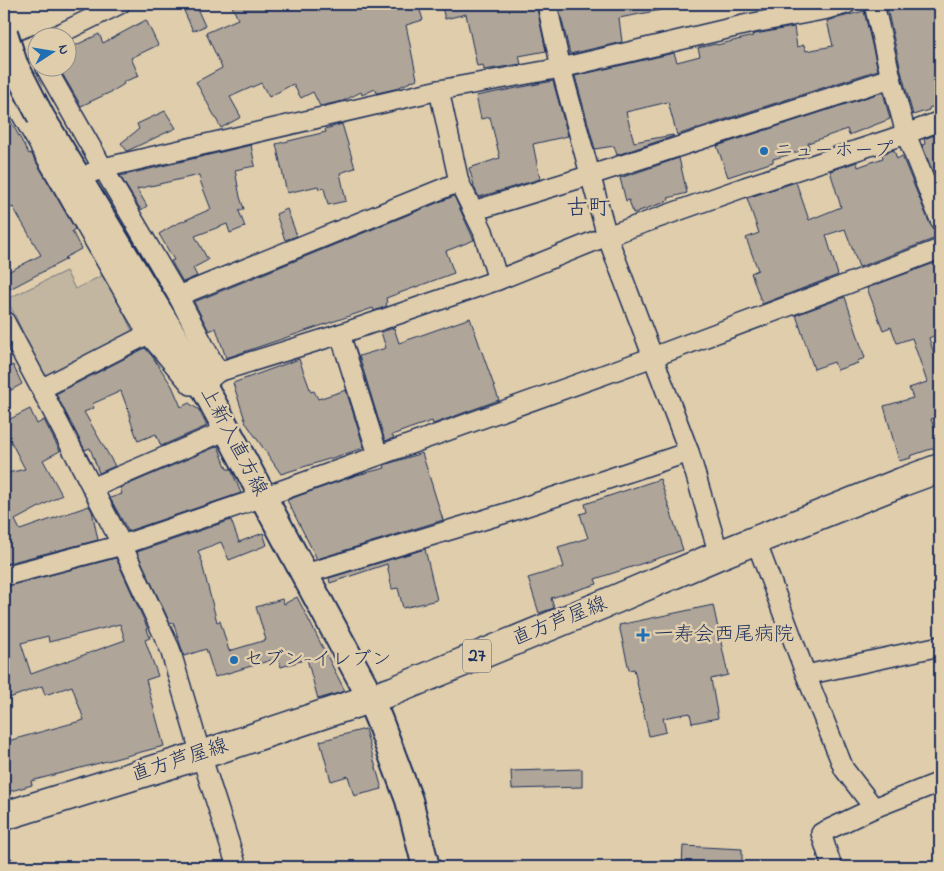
<svg xmlns="http://www.w3.org/2000/svg" width="944" height="871" viewBox="0 0 944 871" font-family="'Indie Flower','Klee One',sans-serif">
<style>
.green{fill:#c2b6a0;stroke:#6e727f}
.building{fill:#afa598;stroke:#1b2f5e;fill-rule:evenodd}
.lines{fill:none;stroke-linecap:round;stroke-linejoin:round}
.street-casing{stroke:#1b2f5e;stroke-width:22}
.secondary-casing{stroke:#1b2f5e;stroke-width:30}
.primary-casing{stroke:#1b2f5e;stroke-width:31}
.street{stroke:#dfcdab;stroke-width:19}
.secondary{stroke:#dfcdab;stroke-width:26}
.primary{stroke:#dfcdab;stroke-width:28}
.secondary-bridge-casing{stroke:#1b2f5e;stroke-width:30;stroke-linecap:butt}
.secondary-bridge{stroke:#dfcdab;stroke-width:26}
.poi-dot{fill:#1f6fb2;stroke:#dfcdab;stroke-width:2}
.labels{text-anchor:middle;dominant-baseline:central;stroke-width:5;stroke-linejoin:round;paint-order:stroke}
.shield{fill:#dfcdab;stroke:#565e75;stroke-width:1}
.shield-label{font-size:19px;font-weight:bold;fill:#1b2f5e}
.poi-label{font-size:20px;fill:#1b2f5e;stroke:#dfcdab;text-anchor:start}
.street-label{font-size:20px;fill:#1b2f5e;stroke:#dfcdab}
.quarter-label{font-size:22px;fill:#1b2f5e;stroke:#dfcdab}
</style>
<rect width="100%" height="100%" fill="#dfcdab"/>
<filter id="ink" filterUnits="userSpaceOnUse"><feTurbulence type="fractalNoise" baseFrequency=".02" numOctaves="2"/><feDisplacementMap in="SourceGraphic" scale="10" xChannelSelector="R" yChannelSelector="G"/><feConvolveMatrix kernelMatrix="1 2 1 2 8 2 1 2 1" color-interpolation-filters="sRGB"/></filter>
<g filter="url(#ink)">
<polygon class="green" points="66,271 75,289 105,274 134,335 45,378 7,299"/>
<g class="building">
<polygon points="181,4 195,4 205,26 193,31"/>
<polygon points="231,4 418,4 423,20 406,25 417,79 395,89 377,93 375,89 362,95 361,92 343,101 320,106 313,92 301,98 293,84 269,97 261,83 230,97 241,117 221,128 196,82 222,68 206,33 238,19"/>
<polygon points="441,4 536,4 546,51 519,56 521,64 484,70 483,65 477,66 466,14 445,19"/>
<polygon points="558,4 661,4 661,10 619,18 622,42 570,54"/>
<polygon points="886,4 940,4 940,104 929,108 929,110 913,115 902,75"/>
<polygon points="864,11 878,70 677,135 668,102 626,112 634,142 673,135 674,136 617,155 614,146 595,149 575,76 674,53 677,62 700,56 698,48 716,44 717,45 753,36 752,35 755,34 794,27 797,47 804,45 806,51 833,46 827,21"/>
<polygon points="146,20 158,45 131,58 139,76 123,82 124,84 113,91 81,106 59,68 68,68 68,49 99,34 103,43"/>
<polygon points="553,81 568,136 533,144 540,179 479,197 473,185 474,185 469,168 500,158 490,117 481,119 476,96"/>
<polygon points="883,92 890,119 849,135 847,129 808,143 809,149 773,159 773,162 728,177 717,146"/>
<polygon points="4,109 29,154 31,153 75,229 72,231 81,249 64,258 67,259 4,292 4,274 41,255 13,207 4,211"/>
<polygon points="165,111 176,128 127,151 121,143 139,129 137,124"/>
<polygon points="342,124 355,168 340,173 346,201 328,205 324,188 319,189 318,186 287,193 276,144 326,132 325,129"/>
<polygon points="940,133 940,190 922,145 925,144 924,139"/>
<polygon points="251,145 255,166 235,170 240,197 244,209 239,211 245,227 230,233 227,224 195,236 208,260 193,268 197,276 183,282 171,261 174,260 159,234 174,225 211,209 201,183 199,175 137,189 147,206 141,210 120,176"/>
<polygon points="894,150 897,159 902,156 930,224 933,229 940,231 940,238 936,238 859,267 845,229 826,235 838,275 762,304 751,273 758,270 746,238 759,233 747,198 796,182 809,220 841,207 830,171 857,162 858,167 883,158 882,154"/>
<polygon points="679,158 687,193 668,198 669,200 665,201 666,202 633,213 629,200 626,201 620,178"/>
<polygon points="454,196 474,240 446,251 454,273 386,298 387,303 386,304 387,306 374,311 373,308 226,358 216,328 209,331 194,302"/>
<polygon points="287,209 297,236 285,240 276,214"/>
<polygon points="940,261 940,333 929,338 940,372 940,416 931,419 940,446 910,456 911,458 899,461 884,406 913,398 909,388 927,382 912,338 897,343 891,327 883,330 867,288"/>
<polygon points="845,297 865,358 857,361 858,363 837,370 834,362 814,369 796,315"/>
<polygon points="470,318 499,400 433,424 432,421 411,428 392,435 394,438 385,441 359,356 386,348 381,332 394,328 399,343"/>
<polygon points="145,348 152,356 172,386 181,407 189,403 199,410 207,426 161,446 156,434 138,441 130,419 131,418 121,391 92,404 94,408 84,412 115,466 99,473 90,448 85,450 56,394"/>
<polygon points="299,359 311,392 314,391 318,399 346,390 364,448 281,474 246,423 233,383"/>
<polygon points="13,365 22,384 4,394 4,369"/>
<polygon points="30,409 37,424 44,420 60,451 43,460 62,495 15,520 20,530 89,506 92,511 98,540 4,564 4,474 25,469 8,436 4,438 4,422"/>
<polygon points="218,446 227,469 231,469 241,493 128,531 110,498 122,494 120,488"/>
<polygon points="422,453 443,520 317,559 287,500 357,475 385,468 384,465"/>
<polygon points="660,479 683,550 595,579 597,584 551,598 554,608 539,613 528,578 564,567 558,547 588,538 580,514 587,512 585,504"/>
<polygon points="231,520 239,542 263,533 267,545 229,560 221,542 198,551 203,564 202,564 217,622 220,621 229,651 266,640 256,607 282,599 284,604 297,597 345,691 318,699 307,659 281,667 278,658 215,677 206,649 184,656 173,622 170,623 137,552"/>
<polygon points="425,549 437,600 403,608 398,588 392,589 387,564 330,583 329,578"/>
<path d="M116,558L148,629H147L150,638L145,640L158,676L146,680L164,746L31,781L32,785L4,793V742L84,720L72,686L45,695L42,686L4,700V587ZM120,624L125,640L31,674L21,643L48,636L49,642Z"/>
<polygon points="713,605 728,675 711,679 718,718 692,723 690,713 663,718 666,732 649,736 634,669 629,670 619,625"/>
<polygon points="365,729 382,789 354,796 348,776 331,781 320,741"/>
<polygon points="582,769 582,787 512,789 511,771"/>
<polygon points="683,846 742,849 742,867 682,867"/>
</g>
<g class="lines">
<defs>
<g id="street">
<polyline points="547,4 561,68 607,236 689,452 719,555"/>
<polyline points="874,4 891,78 906,134 940,220"/>
<polyline points="51,38 120,4"/>
<polyline points="4,57 38,44"/>
<polyline points="46,68 103,168 178,296 218,372"/>
<polyline points="4,84 148,334 191,385 203,385 218,372 340,334 498,280 607,236 745,187 906,134 940,121"/>
<polyline points="439,90 459,182 483,231 498,280"/>
<polyline points="91,173 103,168 439,90 561,68 748,24 823,10 846,4"/>
<polyline points="473,211 591,175 891,78"/>
<polyline points="178,296 459,182"/>
<polyline points="4,320 41,389 122,545 170,649 201,755 237,867"/>
<polyline points="340,334 378,455"/>
<polyline points="41,389 148,334"/>
<polyline points="92,488 227,430"/>
<polyline points="756,541 806,675 844,769 874,808"/>
<polyline points="305,574 506,513 689,452"/>
<polyline points="4,576 122,545 263,497 653,357 940,249"/>
<polyline points="806,675 940,646"/>
<polyline points="4,866 4,867"/>
<polyline points="832,867 821,833 874,808 940,782"/>
</g>
<polyline id="secondary" points="41,117 203,385 364,685 379,720 409,800 426,867"/>
<polyline id="primary" points="4,816 201,755 393,691 616,599 719,555 902,482 940,468"/>
</defs>
<use href="#street" class="street-casing"/>
<use href="#secondary" class="secondary-casing"/>
<use href="#primary" class="primary-casing"/>
<use href="#street" class="street"/>
<use href="#secondary" class="secondary"/>
<use href="#primary" class="primary"/>
<defs>
<polyline id="secondary-bridge" points="4,33 14,64 41,117"/>
</defs>
<use href="#secondary-bridge" class="secondary-bridge-casing"/>
<use href="#secondary-bridge" class="secondary-bridge"/>
</g>
</g>
<g class="poi-dot">
<circle cx="764" cy="151" r="5"/>
<path d="M640.5 627.5h5v5h5v5h-5v5h-5v-5h-5v-5h5z"/>
<circle cx="234" cy="660" r="5"/>
</g>
<g class="labels">
<rect class="shield" x="463" y="639.5" width="28" height="33" rx="4"/>
<g class="shield-label">
<text x="477" y="656">27</text>
</g>
<g class="poi-label">
<text x="774" y="151">ニューホープ</text>
<text x="654" y="635">一寿会西尾病院</text>
<text x="244" y="660">セブン-イレブン</text>
</g>
<g class="street-label">
<text transform="translate(233 442) rotate(62)">上新入直方線</text>
<text transform="translate(560 622) rotate(-22)">直方芦屋線</text>
<text transform="translate(180 761) rotate(-18)">直方芦屋線</text>
</g>
<g class="quarter-label">
<text x="588" y="209">古町</text>
</g>
</g>
<rect width="944" height="871" fill="none" stroke="#dfcdab" stroke-width="20"/>
<rect x="10" y="10" width="924" height="851" fill="none" stroke="#1b2f5e" stroke-width="2" filter="url(#ink)"/>
<g transform="translate(52 52) rotate(78)"><circle r="24" fill="#dfcdab" stroke="#918e8c"/>
<path d="M0-4L9 19L0 12L-9 19Z" fill="#1f6fb2"/>
<text y="-8" font-size="14" font-weight="bold" text-anchor="middle" fill="#1b2f5e">N</text>
</g>
</svg>
